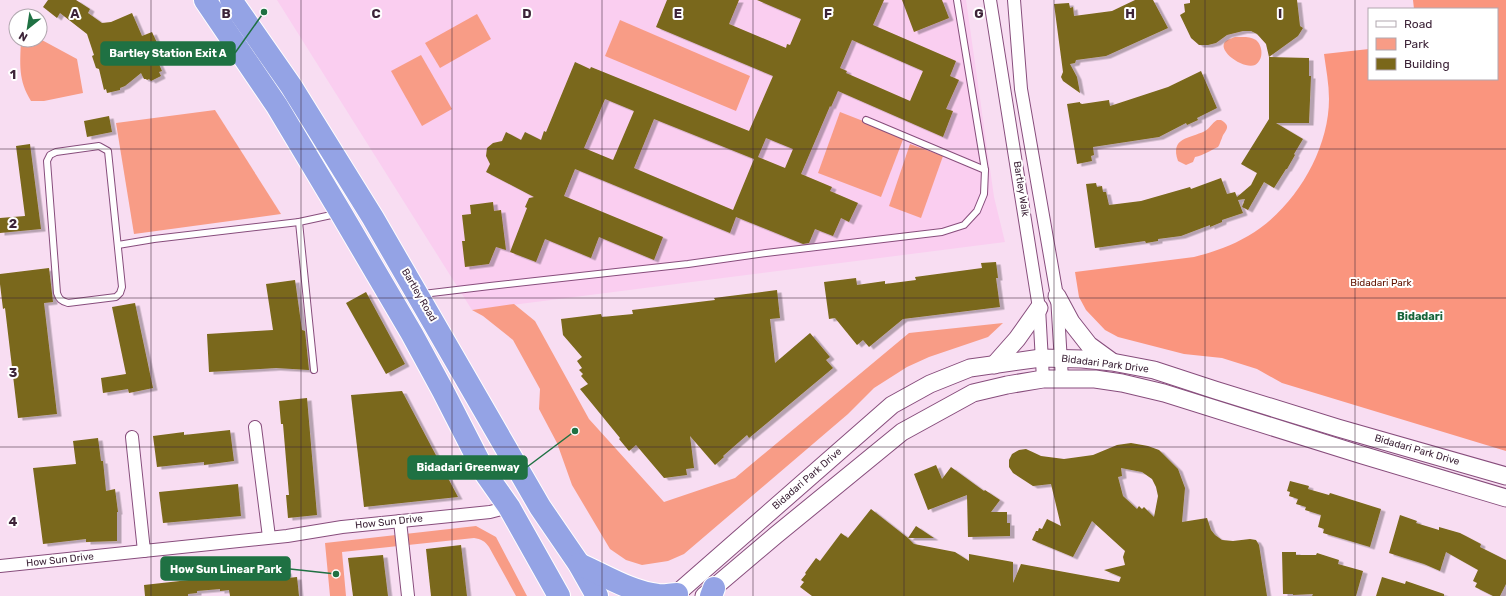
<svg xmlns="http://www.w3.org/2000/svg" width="1506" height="596" viewBox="0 0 1506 596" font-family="Rubik,sans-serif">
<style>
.built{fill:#facef0}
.green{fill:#f89c86}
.forest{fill:#fa957e}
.building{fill:#7a671a;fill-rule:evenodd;filter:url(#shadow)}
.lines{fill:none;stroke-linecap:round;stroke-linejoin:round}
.lane-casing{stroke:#874d7c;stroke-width:8}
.street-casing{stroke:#874d7c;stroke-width:14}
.secondary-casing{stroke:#874d7c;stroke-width:19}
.highway-casing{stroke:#fff;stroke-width:24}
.lane{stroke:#fff;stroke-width:6}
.street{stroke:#fff;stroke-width:12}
.secondary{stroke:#fff;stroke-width:17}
.highway{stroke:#94a3e5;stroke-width:22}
.grid{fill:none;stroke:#3d2438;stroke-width:1;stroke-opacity:0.55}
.labels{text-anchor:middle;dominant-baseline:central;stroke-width:4;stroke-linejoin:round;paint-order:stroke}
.street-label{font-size:10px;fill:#3d2438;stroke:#fff}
.park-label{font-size:10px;fill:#601201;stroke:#fff}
.neighbourhood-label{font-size:11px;font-weight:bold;fill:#18643a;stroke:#fff}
.grid-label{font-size:13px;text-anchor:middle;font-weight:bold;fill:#3d2438;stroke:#fff;stroke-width:4;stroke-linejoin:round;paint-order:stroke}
.leader{fill:none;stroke:#1f7143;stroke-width:1.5}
.callout-dot{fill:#1f7143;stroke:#fff;stroke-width:1.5}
.callout{fill:#1f7143;stroke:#1f7143;stroke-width:1.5}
.callout-label{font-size:11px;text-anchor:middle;font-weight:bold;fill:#fff}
</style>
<defs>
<filter id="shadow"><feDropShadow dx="4.5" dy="2.5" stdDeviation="0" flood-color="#0004"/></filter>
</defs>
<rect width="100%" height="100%" fill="#f8ddf2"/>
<polygon class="built" points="277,0 966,0 994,197 1005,242 472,310"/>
<g class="green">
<polygon points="477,14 491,39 440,68 425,43"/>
<polygon points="620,20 750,76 736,111 605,56"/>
<path d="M1235,37C1242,37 1250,36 1256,40C1263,46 1264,60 1255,65C1244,70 1215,50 1226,41C1228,39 1233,38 1235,37Z"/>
<path d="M40,39L77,59L83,93L44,101H31C18,80 20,64 21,40Z"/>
<polygon points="421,55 452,109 422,126 391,71"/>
<polygon points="215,110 281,214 134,234 116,123"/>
<polygon points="840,112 904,137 881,197 818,173"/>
<path d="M1217,120H1221C1233,127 1224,131 1222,138C1220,142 1220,144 1218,147C1209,151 1204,155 1195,157L1193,162L1186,165L1178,161C1170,137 1189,139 1205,131C1210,128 1212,123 1217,120Z"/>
<polygon points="910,144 943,156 921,218 889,206"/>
<polygon points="514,304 535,321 589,419 664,502 735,478 909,333 1003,323 988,337 929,357 907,367 874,388 848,414 684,554 668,561 642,565 626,560 610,549 572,485 557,443 539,409 540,389 513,340 483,316 472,310"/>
<path d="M476,526L496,537L527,596H516L489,547C485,541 481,539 474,538L342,552L346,596H330L325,543Z"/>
</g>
<path class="forest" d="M1413,0H1506V451L1282,383L1257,369L1222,358L1184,354L1118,337L1105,330L1086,310L1079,297L1075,272L1194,257C1213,252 1231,246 1248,236C1293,210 1329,152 1329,99C1329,84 1326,69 1324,54L1369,49V79H1497V9H1414Z"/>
<g class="building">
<polygon points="48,0 76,0 90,9 88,13 102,23 111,22 132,13 142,36 152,32 159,47 153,51 162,71 159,72 161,76 151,81 149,79 147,80 146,79 144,79 141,73 125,86 120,88 120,90 107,93 106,89 104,90 99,69 96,68 92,56 94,55 87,34 60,13 57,18 43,7"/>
<path d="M667,0H739L729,24L786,48L787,44L790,45L801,19L757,0H884L873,25L956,61L950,76L959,80L946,109L953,111L943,137L838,91L831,107L830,106L801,174L832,187L830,191L858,203L849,222L841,218L833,236L815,229L809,243L803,244L736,217L730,233L575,169L564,196L663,237L654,260L599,237L591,258L545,239L536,262L510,252L527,208L525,207L529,198L534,197L486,172L490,164L486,156L487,148L493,143L502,141L506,132L521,140L525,132L541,140L544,131L546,132L575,62L590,69L591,67L749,131L773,76L656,27ZM852,40L923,71L910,101L846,73L847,71L840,68ZM605,99L634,111L613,160L584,148ZM654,119L754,159L733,210L634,168ZM766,138L793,149L785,168L758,157Z"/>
<polygon points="902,0 942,0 949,18 914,32"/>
<polygon points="1135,0 1153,0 1168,28 1106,56 1076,60 1075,63 1070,64 1077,77 1080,93 1063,81 1061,77 1063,72 1054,4 1069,3 1070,8 1073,7 1074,16 1112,11"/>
<polygon points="1190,0 1297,0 1300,26 1303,28 1298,36 1269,57 1309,58 1309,76 1311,76 1309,123 1276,123 1303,139 1294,154 1295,155 1287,169 1286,169 1274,188 1264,182 1248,210 1242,207 1245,199 1238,200 1243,213 1222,220 1222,222 1210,227 1210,225 1181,236 1158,239 1158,241 1146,243 1145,241 1095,248 1086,184 1096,183 1097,187 1102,186 1103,192 1106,192 1109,205 1141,201 1190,187 1191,189 1221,178 1227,194 1235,192 1237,197 1251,185 1257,173 1241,164 1269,119 1269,57 1266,44 1257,34 1251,31 1243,31 1227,35 1216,43 1208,45 1199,45 1191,38 1180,15 1185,12 1184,4 1190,3"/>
<polygon points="1201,71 1217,108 1197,118 1198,120 1187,125 1186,123 1159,137 1093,147 1094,155 1091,156 1092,161 1077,164 1067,104 1080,102 1080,103 1082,104 1109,100 1110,106 1168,87"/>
<polygon points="109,116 112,132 87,137 84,121"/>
<polygon points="30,144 41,229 0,233 0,218 25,216 16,146"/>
<polygon points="493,202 494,211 501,210 506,250 496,247 489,264 465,267 462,241 465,241 462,215 471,214 470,205"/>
<polygon points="996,262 998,278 996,278 1000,307 903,319 869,347 863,340 857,345 835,318 829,319 824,282 856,278 857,285 885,281 885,284 916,280 915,277 982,268 981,263"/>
<polygon points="49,268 53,302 44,303 57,414 18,418 5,308 3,309 0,284 0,274"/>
<polygon points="295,280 302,330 305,331 309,370 276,368 209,372 207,334 273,330 266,284"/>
<polygon points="777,290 780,318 770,319 775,363 810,333 830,357 826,360 833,368 749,438 747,435 723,456 724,457 715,465 690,436 694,468 686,469 687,475 664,478 636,445 629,451 619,439 620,438 580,389 588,384 581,376 583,374 579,370 582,368 577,361 582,357 563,335 561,319 601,314 602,317 633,314 632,310 715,300 714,298"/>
<polygon points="366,292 405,364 386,374 346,303"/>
<polygon points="135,303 153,388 129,393 128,389 103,393 101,378 126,374 112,307"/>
<polygon points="402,391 458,497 364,507 351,395"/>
<polygon points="307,398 317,515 288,518 286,495 289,495 283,424 281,424 279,401"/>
<polygon points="230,430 234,461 204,465 204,462 157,467 153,436 184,432 184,435"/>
<polygon points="98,438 101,461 103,461 106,491 115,489 118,512 117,512 117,541 86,542 86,539 43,544 33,468 76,464 73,441"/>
<path d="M1131,443L1148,446L1159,450L1178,469L1185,488L1182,522L1207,518L1211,530L1215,535L1222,540L1233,541L1250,539L1256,540L1259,545L1267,596H812L800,587L804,582L801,580L806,574L805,573L816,558L820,561L841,533L848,538L871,509L908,538L916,526L934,538H908L914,544L955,552L969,561V554L1013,562V583L1021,564L1119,582L1121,577L1104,570L1125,565L1123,557L1125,551L1092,521L1073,557L1032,540L1036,531H1038L1039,528L1042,529L1047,519L1061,526L1051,484L1033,486L1013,473L1009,467V460L1012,454L1019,450L1026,449L1041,456L1064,459L1093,455L1117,445ZM1121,468L1142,472L1152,479L1156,487L1158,496L1154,517L1144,507L1142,509L1139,506L1137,509L1123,496L1118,477L1122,476Z"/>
<polygon points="936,465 942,479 951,467 984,491 985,490 1000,500 991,512 1007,512 1007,523 1010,523 1010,536 968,537 967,495 928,510 914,474"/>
<polygon points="1290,481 1309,486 1308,489 1329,495 1330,493 1381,509 1370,547 1323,533 1324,529 1318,527 1321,515 1305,510 1306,507 1296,504 1298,499 1289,496 1290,492 1287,491"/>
<polygon points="238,484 241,516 163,523 159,492"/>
<polygon points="1400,515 1417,521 1416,523 1439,530 1439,527 1460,533 1481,544 1480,547 1506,560 1506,584 1500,596 1493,596 1475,587 1477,583 1473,581 1478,570 1446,552 1440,571 1424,564 1389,553"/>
<polygon points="461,545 467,596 431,596 426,549"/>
<polygon points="1282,552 1296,552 1296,555 1316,555 1317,553 1339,560 1338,564 1363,571 1356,596 1312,596 1313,594 1293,595 1293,594 1283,594"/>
<polygon points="383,555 388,596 353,596 348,558"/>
<polygon points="270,571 270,572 287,571 288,578 297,577 299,596 230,596 229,590 220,591 220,589 197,591 197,593 188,594 188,596 145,596 144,585"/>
<polygon points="1382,577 1405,584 1406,581 1444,594 1444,596 1376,596"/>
</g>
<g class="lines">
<defs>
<g id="lane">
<polyline points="866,120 985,170"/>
<path d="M99,146L108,151L122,287L120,293L116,297L68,303C61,301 59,299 57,293L47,161L50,155L56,152Z"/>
<polyline points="299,222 314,370"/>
<polyline points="118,245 154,239 299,222 336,214"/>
<polyline points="423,294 490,286 688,264 766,253 942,232 964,225 977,211 984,194 985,170 957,0"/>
</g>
<g id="street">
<polyline points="990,0 1039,308 1043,379"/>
<polyline points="1014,0 1021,89 1057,296 1062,379"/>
<polyline points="255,427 269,537"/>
<polyline points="132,437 144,551"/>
<polyline points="400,521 408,596"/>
<polyline points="0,566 287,536 342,527 490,512 509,507"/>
</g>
<g id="secondary">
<polyline points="1057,296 1071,322 1089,345 1111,361"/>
<polyline points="994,365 1017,339 1039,308"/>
<polyline points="674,596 892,405 930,384 970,368 1041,358 1082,359 1112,362 1154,370 1215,390 1338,428 1506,476"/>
<polyline points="704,596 776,535 902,432 973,393 1007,385 1043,379 1095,379 1122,383 1164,393 1362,455 1506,498"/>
</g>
<g id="highway">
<polyline points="205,0 277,106 341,213 412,334 443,391 485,473 509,507 559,596"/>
<polyline points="231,0 291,86 373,218 540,507 579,564 597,596"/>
<path d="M579,564C604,575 631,592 658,595C664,596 671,594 677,594"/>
<polyline points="711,596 714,588"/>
</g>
</defs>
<use href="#lane" class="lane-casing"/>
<use href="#street" class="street-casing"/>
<use href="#secondary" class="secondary-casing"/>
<use href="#highway" class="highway-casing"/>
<use href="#lane" class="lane"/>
<use href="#street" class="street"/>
<use href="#secondary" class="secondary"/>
<use href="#highway" class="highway"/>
</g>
<path class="grid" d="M151,0V596M301,0V596M452,0V596M602,0V596M753,0V596M904,0V596M1054,0V596M1205,0V596M1355,0V596M0,149H1506M0,298H1506M0,447H1506"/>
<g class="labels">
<g class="street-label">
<text transform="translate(1021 189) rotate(81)">Bartley Walk</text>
<text transform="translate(419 295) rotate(60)">Bartley Road</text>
<text transform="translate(1105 364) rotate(7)">Bidadari Park Drive</text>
<text transform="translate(1417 450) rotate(16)">Bidadari Park Drive</text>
<text transform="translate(807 479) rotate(-41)">Bidadari Park Drive</text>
<text transform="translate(389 522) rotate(-6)">How Sun Drive</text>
<text transform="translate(60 560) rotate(-6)">How Sun Drive</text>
</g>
<g class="park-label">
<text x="1381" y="283">Bidadari Park</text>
</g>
<g class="neighbourhood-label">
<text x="1420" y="316">Bidadari</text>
</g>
</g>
<g class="grid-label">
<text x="75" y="18">A</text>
<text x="226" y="18">B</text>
<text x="376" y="18">C</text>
<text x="527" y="18">D</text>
<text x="678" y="18">E</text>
<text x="828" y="18">F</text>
<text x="979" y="18">G</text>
<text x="1130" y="18">H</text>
<text x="1280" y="18">I</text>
<text x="13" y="79">1</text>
<text x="13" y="228">2</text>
<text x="13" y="377">3</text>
<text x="13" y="526">4</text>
</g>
<path class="leader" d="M264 12L235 53M575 431L527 467M336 574L290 569"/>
<g class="callout-dot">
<circle cx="264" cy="12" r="4"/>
<circle cx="575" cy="431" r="4"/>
<circle cx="336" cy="574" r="4"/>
</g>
<g class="callout">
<rect x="101" y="42" width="134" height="23" rx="4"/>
<rect x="408" y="456" width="119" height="23" rx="4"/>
<rect x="161" y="557" width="129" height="23" rx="4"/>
</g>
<g class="callout-label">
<text x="168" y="57">Bartley Station Exit A</text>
<text x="468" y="471">Bidadari Greenway</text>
<text x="226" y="573">How Sun Linear Park</text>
</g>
<rect x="1368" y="8" width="130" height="72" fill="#ffffff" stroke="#b1a7af"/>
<rect x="1376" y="21" width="20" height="6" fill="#ffffff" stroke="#b1a7af"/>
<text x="1404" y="28" font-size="12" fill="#3d2438">Road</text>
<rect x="1376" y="38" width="20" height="12" fill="#f89c86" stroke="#b1a7af"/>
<text x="1404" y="48" font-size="12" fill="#3d2438">Park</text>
<rect x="1376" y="58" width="20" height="12" fill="#7a671a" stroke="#b1a7af"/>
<text x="1404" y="68" font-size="12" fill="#3d2438">Building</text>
<g transform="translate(28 28) rotate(210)"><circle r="19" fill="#ffffff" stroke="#b1a7af"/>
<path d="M0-3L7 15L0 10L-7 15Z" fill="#1f7143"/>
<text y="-6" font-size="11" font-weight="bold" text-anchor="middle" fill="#3d2438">N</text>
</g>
</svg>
